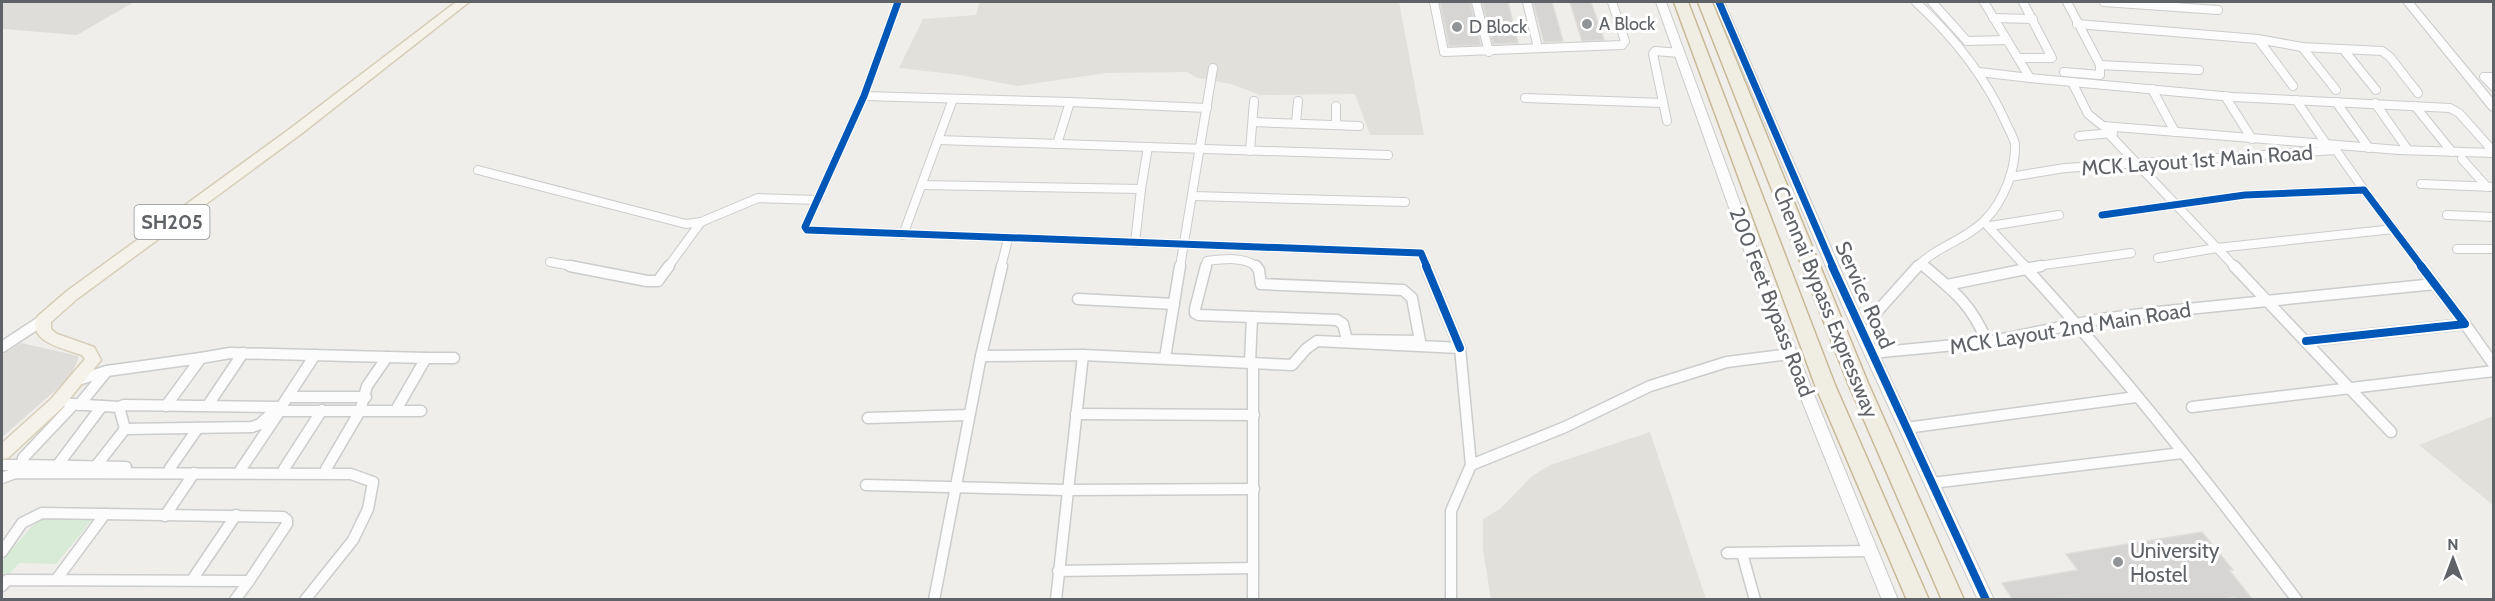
<svg xmlns="http://www.w3.org/2000/svg" width="2495" height="601" viewBox="0 0 2495 601" font-family="Cabin,sans-serif">
<style>
.industrial{fill:#dfddda}
.education{fill:#e2e0da}
.green{fill:#d8ebd6}
.building{fill:#d6d5d3;stroke:#deddd9;stroke-width:1.5}
.lines{fill:none;stroke-linecap:round;stroke-linejoin:round}
.street-far1-casing{stroke:#cbcccc;stroke-width:10}
.street-casing{stroke:#cbcccc;stroke-width:13}
.secondary-casing{stroke:#cacacb;stroke-width:2}
.primary-casing{stroke:#d7ceb8;stroke-width:3}
.highway-casing{stroke:#c8b996;stroke-width:3}
.street-far1{stroke:#fdfcfc;stroke-width:8}
.street{stroke:#fdfcfc;stroke-width:10}
.secondary{fill:#fdfcfc;fill-rule:evenodd}
.primary{fill:#f4f2e9;fill-rule:evenodd}
.highway{fill:#f0ede3;fill-rule:evenodd}
.cycleway-far1-casing{stroke:#fff;stroke-width:10}
.cycleway-casing{stroke:#fff;stroke-width:12}
.cycleway-far1{stroke:#0057b8;stroke-width:7}
.cycleway{stroke:#0057b8;stroke-width:8}
.poi-dot{fill:#919496;stroke:#fff;stroke-width:2}
.labels{text-anchor:middle;dominant-baseline:central;stroke-width:6;stroke-linejoin:round;paint-order:stroke}
.far-poi-label{font-size:18px;fill:#5f6368;stroke:#fff;text-anchor:start}
.shield{fill:#fff;stroke:#8f9295;stroke-width:1.5}
.shield-label{font-size:20px;font-weight:bold;fill:#5f6368}
.street-label{font-size:21px;fill:#5f6368;stroke:#fff}
.poi-label{font-size:21px;fill:#5f6368;stroke:#fff;text-anchor:start}
</style>
<rect width="100%" height="100%" fill="#efeeea"/>
<g class="industrial">
<polygon points="2,2 134,2 77,35 4,29 2,30"/>
<polygon points="21,343 79,356 71,377 2,437 2,355"/>
</g>
<g class="education">
<polygon points="998,2 1399,2 1424,135 1370,135 1355,94 1260,95 1231,84 1198,78 1187,72 1106,73 1017,86 960,75 899,68 923,19 976,15 979,3"/>
<polygon points="2493,416 2493,505 2419,445"/>
<polygon points="1650,432 1706,599 1491,599 1483,550 1483,519 1500,509 1532,476 1550,465"/>
</g>
<polygon class="green" points="95,516 56,564 19,563 2,582 2,561 39,518"/>
<g class="building">
<polygon points="1440,2 1470,2 1481,45 1449,46"/>
<polygon points="1482,2 1508,2 1518,43 1493,44"/>
<polygon points="1533,2 1552,2 1563,41 1544,42"/>
<polygon points="1570,2 1591,2 1604,40 1582,41"/>
<polygon points="2202,532 2233,570 2229,570 2253,600 2237,600 2234,597 2217,600 2079,600 2079,598 2013,600 2002,583 2078,570 2066,554"/>
</g>
<g class="lines">
<defs>
<g id="street-far1">
<polyline points="898,2 864,96 805,227 807,230 1421,253 1427,267"/>
<polyline points="1434,2 1444,52 1622,45 1625,41 1612,2"/>
<polyline points="1476,2 1489,52"/>
<polyline points="1527,2 1538,48"/>
<path d="M1916,2C1954,37 1985,76 2006,123C2009,130 2014,138 2015,144C2016,170 2003,202 1985,220C1966,240 1935,247 1917,267"/>
<polyline points="1932,2 1967,41 2007,40"/>
<polyline points="2104,2 2218,10"/>
<polyline points="1993,18 2033,19"/>
<polyline points="2077,24 2258,39 2293,86"/>
<polyline points="2258,39 2302,47 2382,51 2390,57 2418,93"/>
<polyline points="2302,47 2336,90"/>
<polyline points="2343,49 2376,90"/>
<polyline points="2018,58 2052,58 2023,2"/>
<polyline points="2100,65 2199,70"/>
<polyline points="1979,72 2030,78 1984,2"/>
<polyline points="2064,72 2100,75 2100,65 2067,2"/>
<polyline points="2494,77 2484,77 2494,87"/>
<polyline points="2030,78 2233,97 2450,108 2459,113 2494,152"/>
<polyline points="2072,82 2088,114 2103,126 2399,150 2494,153"/>
<polyline points="2152,89 2175,132"/>
<polyline points="864,96 1070,102"/>
<polyline points="2225,96 2252,139"/>
<polyline points="1525,98 1663,103"/>
<polyline points="2296,100 2327,145"/>
<polyline points="2336,102 2369,148"/>
<polyline points="2375,103 2408,150"/>
<polyline points="1336,106 1336,125"/>
<polyline points="2415,106 2452,152"/>
<polyline points="1667,121 1653,54 1655,51 1680,53"/>
<polyline points="1253,122 1359,126"/>
<polyline points="1296,123 1298,101"/>
<polyline points="2108,133 2235,267"/>
<polyline points="2079,136 2113,133"/>
<polyline points="938,140 1388,155"/>
<polyline points="1057,144 1070,102 1207,108"/>
<polyline points="1250,151 1254,101"/>
<polyline points="2462,159 2487,187"/>
<polyline points="478,170 686,224 701,222 758,198 818,200"/>
<polyline points="2010,177 2065,168 2336,150 2364,190"/>
<polyline points="2421,184 2494,187"/>
<polyline points="922,185 1141,189 1148,147"/>
<polyline points="1193,196 1405,202"/>
<polyline points="2102,215 2245,195 2364,190 2422,267"/>
<polyline points="2447,215 2494,217"/>
<polyline points="1984,222 2026,267"/>
<polyline points="1990,226 2059,215"/>
<polyline points="903,235 953,99"/>
<polyline points="1135,243 1141,189"/>
<polyline points="2457,249 2494,249"/>
<polyline points="2158,258 2217,248 2394,229"/>
<polyline points="550,262 578,267"/>
<polyline points="1921,263 1926,267"/>
<polyline points="668,267 701,222"/>
<polyline points="1001,267 1008,239"/>
<polyline points="1180,267 1213,68"/>
<path d="M1205,267L1207,261C1223,259 1244,256 1257,267"/>
<polyline points="2030,267 2131,253"/>
</g>
<g id="street">
<polyline points="570,266 647,281 658,281 669,266"/>
<polyline points="1206,266 1195,309 1195,313 1199,315 1337,320 1343,324 1347,340 1420,341 1412,298 1403,290 1261,284 1259,270 1256,266"/>
<polyline points="1426,266 1460,348"/>
<path d="M1924,266C1954,291 1972,305 1987,342"/>
<path d="M2024,266C2122,372 2210,485 2297,600"/>
<polyline points="2234,266 2391,432"/>
<polyline points="1947,285 2041,266"/>
<polyline points="1078,299 1174,304"/>
<polyline points="2465,324 2494,365"/>
<polyline points="2306,341 2465,324 2421,266"/>
<polyline points="1867,345 1875,314 1918,266"/>
<polyline points="2,347 43,320"/>
<polyline points="1871,353 1987,342 2101,319 2158,312 2435,284"/>
<polyline points="981,356 1083,355 1292,365 1306,349 1317,341 1460,348 1471,465"/>
<polyline points="201,358 230,353 426,358 396,410"/>
<polyline points="426,358 454,358"/>
<polyline points="1165,358 1180,266"/>
<polyline points="1250,363 1252,317"/>
<polyline points="1253,363 1253,600"/>
<polyline points="78,380 107,371 201,358 166,406"/>
<polyline points="288,397 366,397"/>
<polyline points="69,404 119,407 125,429 252,427 260,424 274,411 421,411"/>
<polyline points="74,404 23,458 22,463 25,465 126,467"/>
<polyline points="79,405 107,371"/>
<polyline points="208,405 243,353"/>
<polyline points="119,407 124,405 281,407 315,355"/>
<polyline points="2192,407 2494,371"/>
<polyline points="1076,414 1254,415"/>
<polyline points="868,418 969,415"/>
<polyline points="1906,428 2136,397"/>
<polyline points="2,465 25,465"/>
<polyline points="57,466 102,406"/>
<polyline points="96,466 125,429"/>
<polyline points="170,468 198,428"/>
<polyline points="241,469 280,411"/>
<polyline points="284,469 322,410"/>
<polyline points="326,469 360,411 367,386 387,357"/>
<polyline points="2,478 15,473 351,474 373,482 368,509 353,540 305,600"/>
<polyline points="1932,483 2182,453"/>
<polyline points="866,485 1066,490 1254,489"/>
<polyline points="165,516 194,473"/>
<polyline points="2,552 22,523 42,513 283,517 287,520 287,524 249,581"/>
<polyline points="1727,553 1870,551"/>
<polyline points="1742,553 1755,600"/>
<polyline points="1058,571 1253,568"/>
<polyline points="56,580 105,514"/>
<polyline points="192,580 236,515"/>
<polyline points="2,586 7,580 249,581 235,600"/>
<polyline points="934,600 981,356 1002,266"/>
<polyline points="1056,600 1083,355"/>
<polyline points="1451,600 1451,511 1471,465 1565,427 1650,386 1727,362 1790,354"/>
</g>
<g id="secondary">
<polygon points="1656,2 1666,2 1779,309 1898,600 1882,600 1765,309"/>
<polygon points="1714,2 1724,2 1860,314 1994,600 1978,600 1846,314"/>
<polygon points="2403,2 2413,2 2494,100 2494,111 2490,110"/>
</g>
<path id="primary" d="M456,2H469L301,134L77,299L51,322V329L57,334L94,347L101,360L63,407L8,458L2,459V443L51,399L85,359L82,355C66,349 25,342 38,316L67,291L291,128Z"/>
<g id="highway">
<polygon points="1674,2 1688,2 1835,385 1929,600 1907,600 1815,385"/>
<polygon points="1698,2 1712,2 1868,383 1964,600 1942,600 1848,383"/>
</g>
</defs>
<use href="#street-far1" class="street-far1-casing"/>
<use href="#street" class="street-casing"/>
<use href="#secondary" class="secondary-casing"/>
<use href="#primary" class="primary-casing"/>
<use href="#highway" class="highway-casing"/>
<use href="#street-far1" class="street-far1"/>
<use href="#street" class="street"/>
<use href="#secondary" class="secondary"/>
<use href="#primary" class="primary"/>
<use href="#highway" class="highway"/>
<defs>
<g id="cycleway-far1">
<polyline points="898,2 864,96 805,227 807,230 1421,253 1427,267"/>
<polyline points="1719,2 1833,267"/>
<polyline points="2102,215 2245,195 2364,190 2422,267"/>
</g>
<g id="cycleway">
<polyline points="1426,266 1460,348"/>
<polyline points="1832,266 1986,600"/>
<polyline points="2306,341 2465,324 2421,266"/>
</g>
</defs>
<use href="#cycleway-far1" class="cycleway-far1-casing"/>
<use href="#cycleway" class="cycleway-casing"/>
<use href="#cycleway-far1" class="cycleway-far1"/>
<use href="#cycleway" class="cycleway"/>
</g>
<g class="poi-dot">
<circle cx="1587" cy="24" r="6"/>
<circle cx="1457" cy="27" r="6"/>
<circle cx="2118" cy="562" r="6"/>
</g>
<g class="labels">
<g class="far-poi-label">
<text x="1599" y="24">A Block</text>
<text x="1469" y="27">D Block</text>
</g>
<rect class="shield" x="134.5" y="205" width="75" height="34" rx="4.5"/>
<g class="shield-label">
<text x="172" y="222">SH205</text>
</g>
<g class="street-label">
<text transform="translate(2197 160) rotate(-4)">MCK Layout 1st Main Road</text>
<text transform="translate(1865 295) rotate(66)">Service Road</text>
<text transform="translate(1772 302) rotate(69)">200 Feet Bypass Road</text>
<text transform="translate(1826 302) rotate(68)">Chennai Bypass Expressway</text>
<text transform="translate(2070 328) rotate(-9)">MCK Layout 2nd Main Road</text>
</g>
<g class="poi-label">
<text x="2130" y="550">University<tspan x="2130" dy="24">Hostel</tspan></text>
</g>
</g>
<rect width="2495" height="601" fill="none" stroke="#5f6368" stroke-width="6"/>
<g transform="translate(2453 559)" stroke="#ffffff" stroke-width="4.5" paint-order="stroke">
<path d="M0-4.5L10 22L0 15L-10 22Z" fill="#5f6368"/>
<text y="-9" font-size="16" font-weight="bold" text-anchor="middle" fill="#5f6368">N</text>
</g>
</svg>
